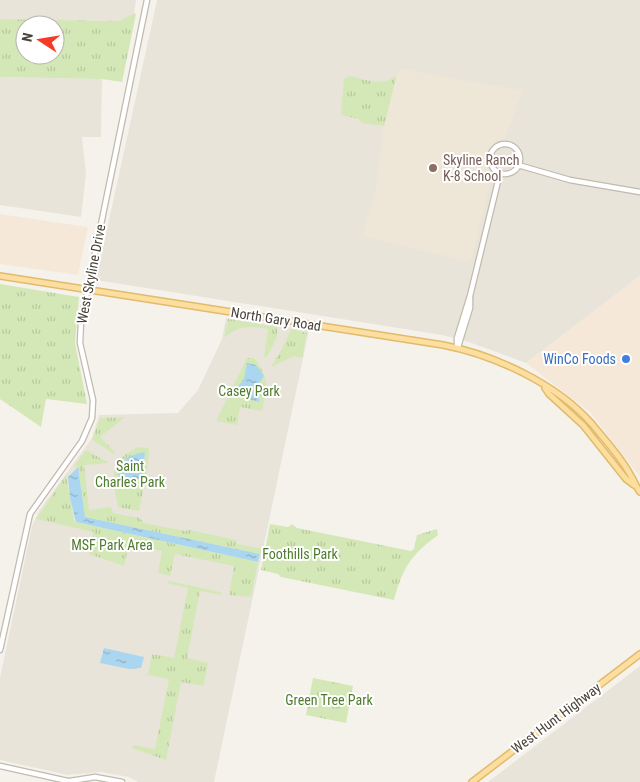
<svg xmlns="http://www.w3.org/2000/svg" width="640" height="782" viewBox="0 0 640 782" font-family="'Roboto Condensed',sans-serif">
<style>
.residential{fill:#e9e4da}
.commercial{fill:#f6e8d8}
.education{fill:#eee6d6}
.grass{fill:url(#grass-tufts);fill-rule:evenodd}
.water{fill:url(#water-ripples)}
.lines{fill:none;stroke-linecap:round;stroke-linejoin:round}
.minor-casing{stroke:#c1baae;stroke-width:7}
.major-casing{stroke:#e2ba6d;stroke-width:8}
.minor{stroke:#fff;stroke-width:4.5}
.major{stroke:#fcde9e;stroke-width:5}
.education-dot{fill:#8d6e63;stroke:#fff;stroke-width:2}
.shop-dot{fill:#3f7fe0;stroke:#fff;stroke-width:2}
.labels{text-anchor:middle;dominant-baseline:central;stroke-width:4;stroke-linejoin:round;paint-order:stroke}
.education-label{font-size:14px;fill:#785e54;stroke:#fff;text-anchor:start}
.street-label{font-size:14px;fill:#4a4339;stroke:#fff}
.shop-label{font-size:14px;fill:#366cbe;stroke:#fff;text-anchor:end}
.park-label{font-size:14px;fill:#4e7c2d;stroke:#fff}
</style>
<defs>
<pattern id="grass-tufts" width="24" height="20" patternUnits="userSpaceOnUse" patternTransform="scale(1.25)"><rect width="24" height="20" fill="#d3e8b6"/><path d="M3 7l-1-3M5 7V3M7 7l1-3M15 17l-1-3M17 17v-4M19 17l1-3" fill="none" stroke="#b7c89d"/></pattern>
<pattern id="water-ripples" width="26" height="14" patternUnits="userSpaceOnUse" patternTransform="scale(1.25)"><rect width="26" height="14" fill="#abd6f0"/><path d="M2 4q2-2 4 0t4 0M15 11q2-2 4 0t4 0" fill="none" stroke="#8dafc3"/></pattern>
</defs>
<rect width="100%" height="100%" fill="#f5f2ec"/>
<g class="residential">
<polygon points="0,0 136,0 134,13 119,21 0,19"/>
<polygon points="157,0 640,0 640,276 526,363 469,342 442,335 96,280"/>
<polygon points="0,77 102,79 101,137 82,137 86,174 81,217 0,205"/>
<polygon points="226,318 309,330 214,782 138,782 129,777 101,772 68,775 0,760 0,678 32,526 39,511 92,438 99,415 178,413 198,390 222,339"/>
<polygon points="640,666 640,782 488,782"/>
</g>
<g class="commercial">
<polygon points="0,214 88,227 78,275 0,264"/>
<polygon points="640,276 640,477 590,412 526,363"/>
</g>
<polygon class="education" points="401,69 523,91 505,138 496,142 487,150 485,165 492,174 472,258 467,261 362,236 375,196 384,126 398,71"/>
<g class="grass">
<path d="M134,13L136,14L122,82L102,79L0,77V19L119,21ZM25,25H55V55H25Z"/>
<path d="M349,76C362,78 383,88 394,76L396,77L384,126L362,123L359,119L341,115L344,79Z"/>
<polygon points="0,284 79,297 75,343 87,404 46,399 41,427 0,399"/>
<path d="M228,319L277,327V337L267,357H264L268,329C249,326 239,325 224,338Z"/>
<polygon points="291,329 307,333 302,358 294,356 271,367 283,347"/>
<path d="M247,358H254C271,381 267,384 262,411L240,407L237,425L216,421Z"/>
<polygon points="125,417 100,437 115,452 114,454 92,440 100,418"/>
<path d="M138,447L149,448L148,465L139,511L118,507C113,477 107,462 138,447Z"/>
<polygon points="86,450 109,463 84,465 89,510 111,507 113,513 140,518 144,523 185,531 190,530 236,540 237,544 263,549 260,554 85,517 78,467 74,466"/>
<polygon points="66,475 74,522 258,562 251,597 229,595 234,566 175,554 170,576 158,573 162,551 129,544 124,566 89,554 94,532 36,519"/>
<path d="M270,524L288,527L292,524L297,528L411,551L414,549L417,535L437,529L438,535C411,555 403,567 394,600L281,577L278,574L261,570Z"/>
<polygon points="169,581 220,592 222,595 200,591 187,658 208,663 204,683 204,686 181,682 166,760 132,748 133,745 155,749 169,679 148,675 152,654 174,658 188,588 167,583"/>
<polygon points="313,678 353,686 346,723 306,715"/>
</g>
<g class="water">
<polygon points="247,363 256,365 264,376 258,385 259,402 232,394 244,379"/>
<path d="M145,452L142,478L118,482C120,461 124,456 145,452Z"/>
<polygon points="78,467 85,517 260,554 258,562 76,522 70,498 68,477"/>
<polygon points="104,648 144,657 141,668 129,669 100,663"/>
</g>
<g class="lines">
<defs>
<g id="minor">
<circle cx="505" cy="159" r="15"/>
<polyline points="518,165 570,180 640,192"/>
<polyline points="458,347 470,308 470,297"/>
<polyline points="457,348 457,338 470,296 500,173"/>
<polyline points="0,650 30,514 82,441 92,418 93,400 80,343 81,322 147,0"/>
<polyline points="0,766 72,782"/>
<polyline points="70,781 95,777 122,782"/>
</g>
<g id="major">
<path d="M0,276L443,345C495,355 557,384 592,424C605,440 622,458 631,476C635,482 636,487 640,492"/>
<polyline points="545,388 549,394 583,425 626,479 634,485"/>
<polyline points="472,782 640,654"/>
</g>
</defs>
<use href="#minor" class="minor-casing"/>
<use href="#major" class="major-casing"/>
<use href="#minor" class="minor"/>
<use href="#major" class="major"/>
</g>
<circle class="education-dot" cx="433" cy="168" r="5"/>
<circle class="shop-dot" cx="626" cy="359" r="5"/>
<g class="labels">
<g class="education-label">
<text x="443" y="160">Skyline Ranch<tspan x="443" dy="16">K-8 School</tspan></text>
</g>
<g class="street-label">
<text transform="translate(91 274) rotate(-79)">West Skyline Drive</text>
<text transform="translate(276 319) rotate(9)">North Gary Road</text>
<text transform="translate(556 718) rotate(-37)">West Hunt Highway</text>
</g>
<g class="shop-label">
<text x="616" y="359">WinCo Foods</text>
</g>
<g class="park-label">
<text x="249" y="391">Casey Park</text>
<text x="130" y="466">Saint<tspan x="130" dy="16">Charles Park</tspan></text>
<text x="112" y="545">MSF Park Area</text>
<text x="300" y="554">Foothills Park</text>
<text x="329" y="700">Green Tree Park</text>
</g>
</g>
<g transform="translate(40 40) rotate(282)"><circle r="24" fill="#ffffff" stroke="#b7b4b0"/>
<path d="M0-4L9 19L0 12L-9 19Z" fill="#f53b24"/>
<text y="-8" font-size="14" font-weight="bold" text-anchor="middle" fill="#4a4339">N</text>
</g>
</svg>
